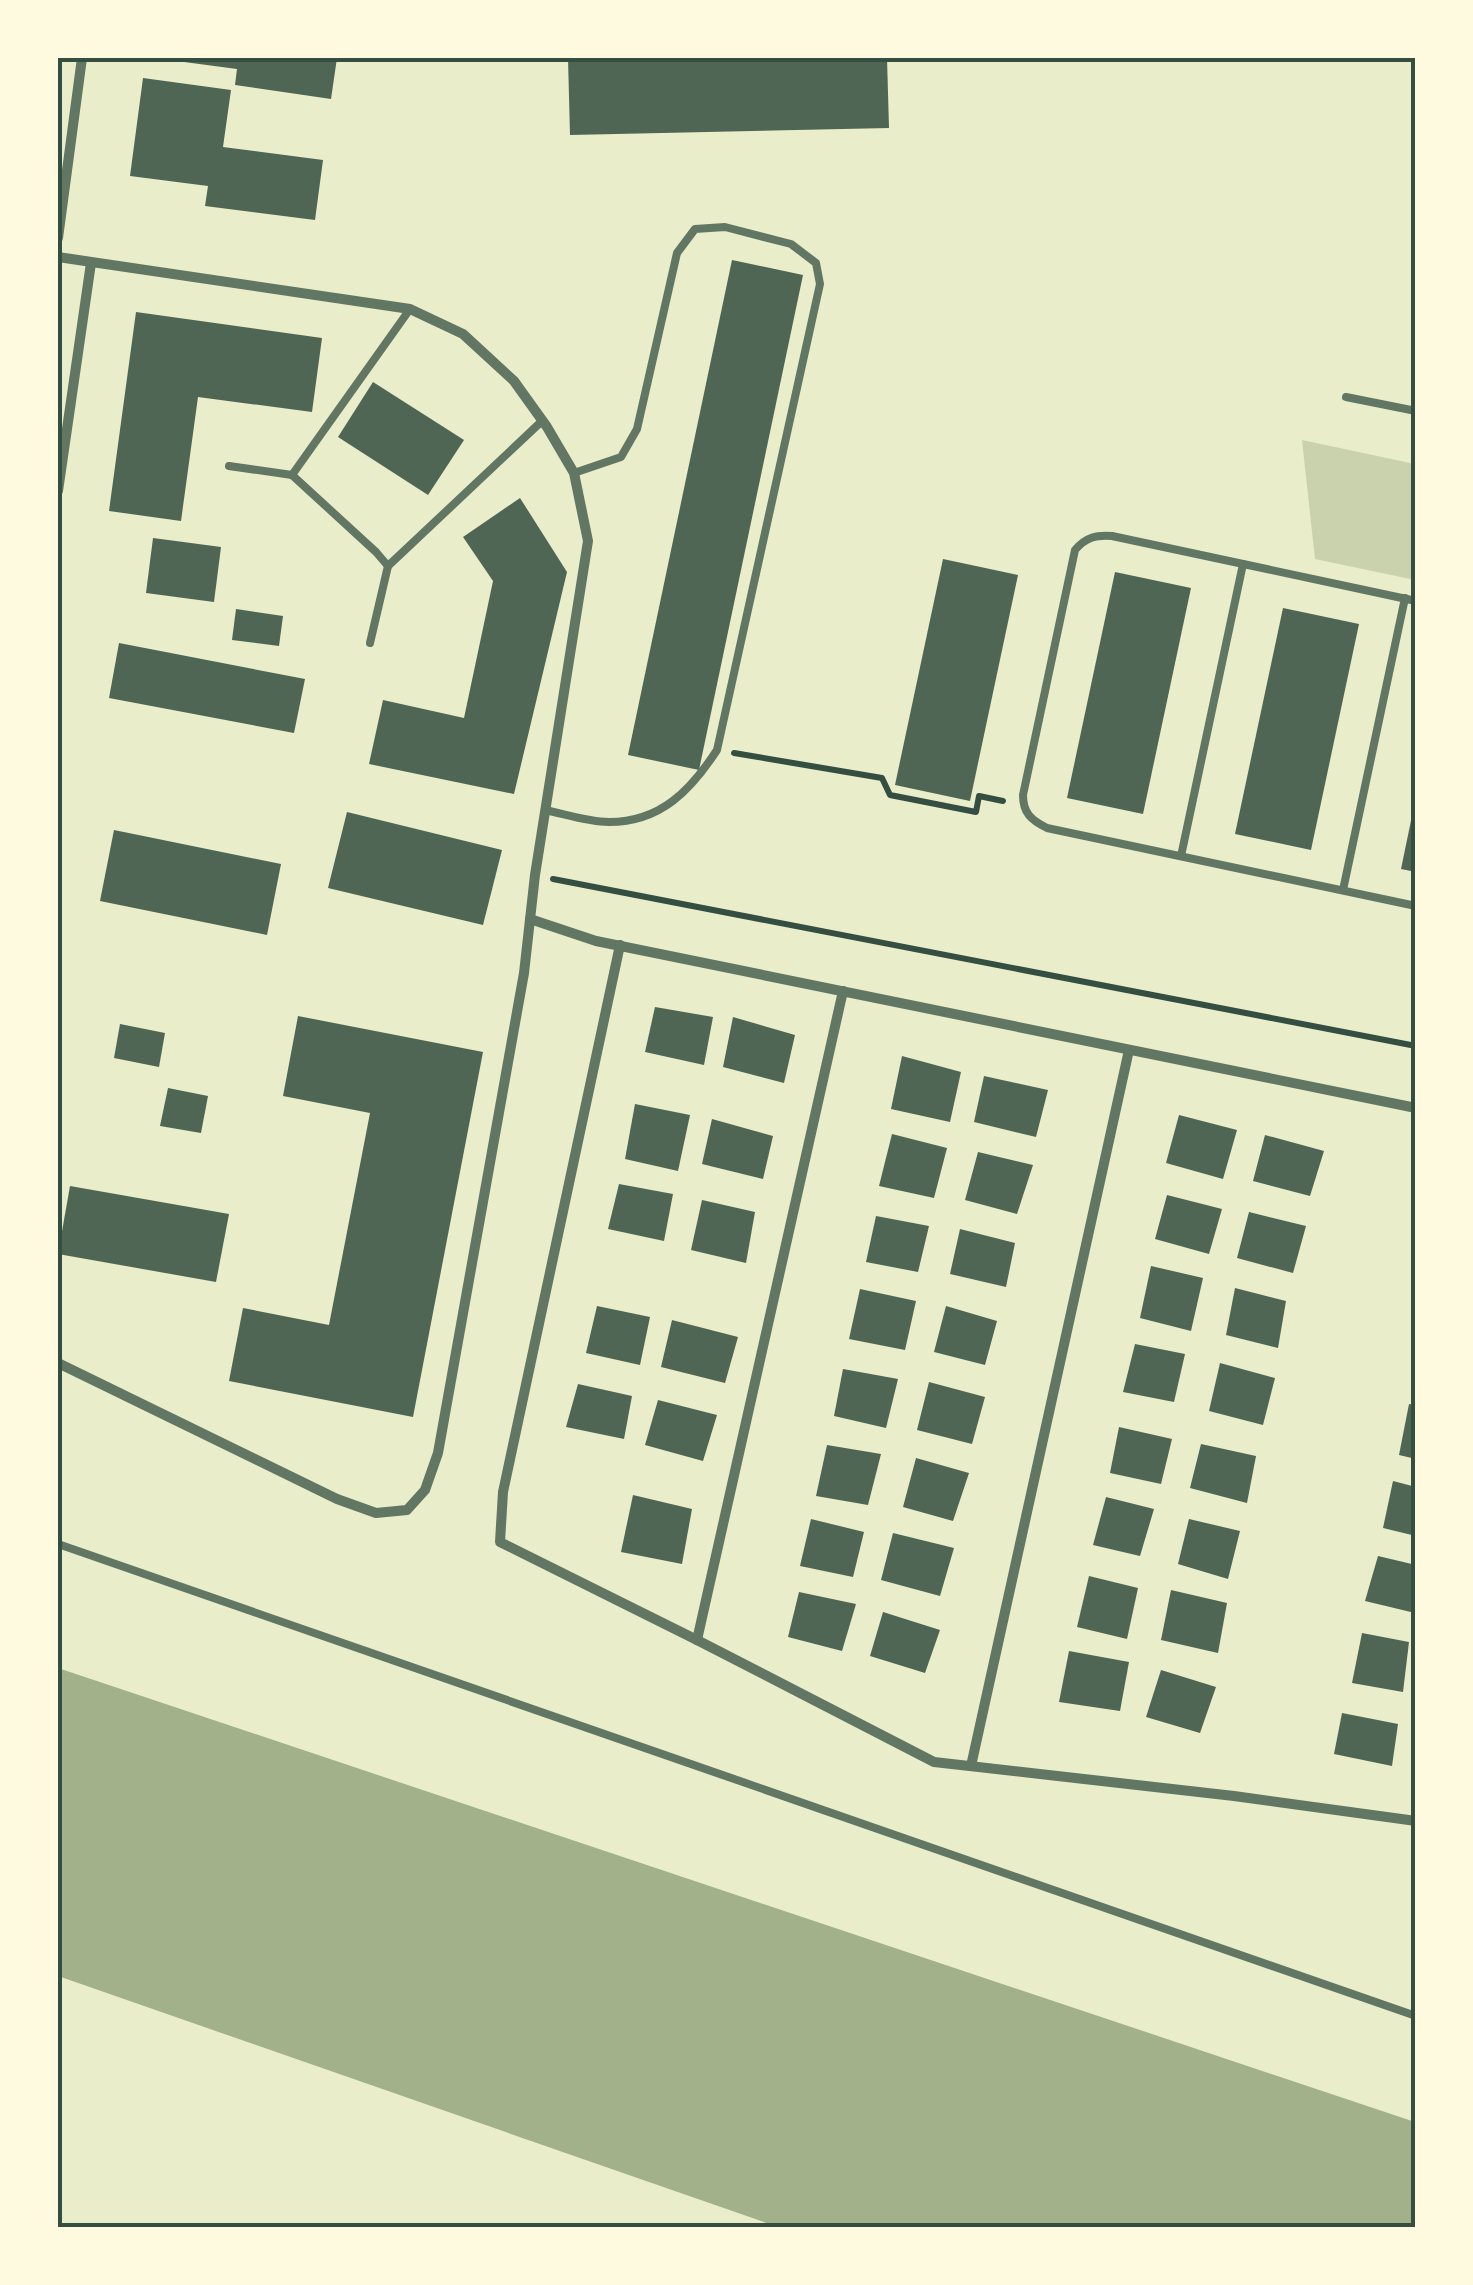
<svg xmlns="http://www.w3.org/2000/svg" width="1473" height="2285" viewBox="0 0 1473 2285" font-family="'Noto Sans',sans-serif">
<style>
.green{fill:#cad2ad}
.water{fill:#a3b18a}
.building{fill:#4f6655}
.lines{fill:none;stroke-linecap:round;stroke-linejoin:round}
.path{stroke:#344e41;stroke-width:6}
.service{stroke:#617663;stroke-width:8}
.minor{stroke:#617663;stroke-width:10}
.neatline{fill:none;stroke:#344e41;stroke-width:4}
</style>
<rect width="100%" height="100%" fill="#e9edc9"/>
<polygon class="green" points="1302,440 1415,464 1415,580 1315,559"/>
<polygon class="water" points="58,1668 1415,2122 1415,2227 778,2227 58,1976"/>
<g class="building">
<polygon points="169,58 337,58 331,99 235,85 237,69 169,60"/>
<polygon points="568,58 887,58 889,128 570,135"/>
<polygon points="143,78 231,90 223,147 323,160 315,220 205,206 208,186 130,176"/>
<polygon points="732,260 803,275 699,770 628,755"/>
<polygon points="136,312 322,338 312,412 198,397 181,521 109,511"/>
<polygon points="373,382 464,440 428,495 338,437"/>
<polygon points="520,498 567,572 514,794 369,764 383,700 464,718 493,581 463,537"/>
<polygon points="153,538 221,547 214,602 146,593"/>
<polygon points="943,559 1018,575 970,801 895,785"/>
<polygon points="1115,572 1191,588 1143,814 1067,798"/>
<polygon points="1283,608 1359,624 1311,850 1235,834"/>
<polygon points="236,609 283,616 279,646 232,640"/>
<polygon points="119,643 305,679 294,733 109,698"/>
<polygon points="1414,806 1416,807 1416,872 1401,869"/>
<polygon points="347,812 502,850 483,925 328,888"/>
<polygon points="114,830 281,864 267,935 100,901"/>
<polygon points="655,1007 713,1017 704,1065 645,1052"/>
<polygon points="298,1016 483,1052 413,1417 229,1381 243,1308 329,1325 370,1113 283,1096"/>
<polygon points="733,1017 795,1035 784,1083 723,1067"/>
<polygon points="120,1024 165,1033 159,1067 114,1058"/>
<polygon points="902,1056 961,1072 950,1122 891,1109"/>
<polygon points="984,1076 1048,1090 1036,1137 974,1122"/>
<polygon points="168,1088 208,1096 201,1133 160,1126"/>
<polygon points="635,1104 690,1115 678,1171 625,1159"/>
<polygon points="1179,1115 1237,1130 1223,1179 1166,1163"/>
<polygon points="712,1119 773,1136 763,1179 702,1164"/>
<polygon points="892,1134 947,1148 934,1198 879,1186"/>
<polygon points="1265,1135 1324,1151 1310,1196 1253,1181"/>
<polygon points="978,1152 1033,1165 1017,1214 965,1200"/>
<polygon points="619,1184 673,1194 664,1241 608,1229"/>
<polygon points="70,1186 229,1214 216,1282 58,1254"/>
<polygon points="1167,1195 1222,1209 1209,1254 1155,1239"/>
<polygon points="702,1200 755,1212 746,1263 691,1250"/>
<polygon points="1249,1212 1306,1226 1293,1273 1237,1258"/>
<polygon points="876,1216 929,1226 918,1272 866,1262"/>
<polygon points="960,1229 1015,1243 1006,1287 950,1274"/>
<polygon points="1151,1266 1203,1278 1191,1331 1140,1318"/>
<polygon points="1235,1288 1286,1301 1278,1348 1226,1335"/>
<polygon points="860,1289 916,1301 905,1350 849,1339"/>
<polygon points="597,1306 650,1317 640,1365 586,1353"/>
<polygon points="946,1306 997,1321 985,1365 934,1352"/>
<polygon points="672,1320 738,1337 725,1383 661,1367"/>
<polygon points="1135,1344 1185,1354 1174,1402 1123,1392"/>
<polygon points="1220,1363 1275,1378 1263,1425 1209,1411"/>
<polygon points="843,1369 898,1379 886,1428 834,1416"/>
<polygon points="929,1382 985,1397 972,1444 917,1430"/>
<polygon points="578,1384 632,1396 624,1439 566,1427"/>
<polygon points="658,1400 717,1415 703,1461 645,1445"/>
<polygon points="1409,1404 1416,1405 1416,1459 1399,1455"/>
<polygon points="1119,1427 1172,1439 1161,1484 1110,1473"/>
<polygon points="1201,1444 1256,1456 1247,1503 1190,1488"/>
<polygon points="827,1445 881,1454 868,1505 816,1496"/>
<polygon points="916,1458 969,1473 953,1521 903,1507"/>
<polygon points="1393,1481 1416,1487 1416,1536 1383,1528"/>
<polygon points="633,1495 692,1509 682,1564 621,1552"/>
<polygon points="1106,1497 1154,1509 1140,1556 1093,1545"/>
<polygon points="811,1519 864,1532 853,1577 800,1566"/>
<polygon points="1189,1519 1240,1531 1228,1579 1178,1564"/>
<polygon points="893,1533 954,1548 940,1596 881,1580"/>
<polygon points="1378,1556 1416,1565 1415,1613 1365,1601"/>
<polygon points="1089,1576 1138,1588 1127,1639 1077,1627"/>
<polygon points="1171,1590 1227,1603 1218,1653 1161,1640"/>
<polygon points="799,1592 856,1604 842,1651 788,1637"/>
<polygon points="883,1612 940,1630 925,1673 870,1656"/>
<polygon points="1362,1633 1409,1642 1403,1692 1352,1683"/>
<polygon points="1069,1651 1129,1662 1120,1711 1059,1702"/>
<polygon points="1161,1670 1216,1687 1200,1733 1146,1717"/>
<polygon points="1342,1713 1398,1724 1392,1766 1334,1754"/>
</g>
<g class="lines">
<g class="path">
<polyline points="734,753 882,778 890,795 976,812 979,796 1003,801"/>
<polyline points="553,879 1416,1046"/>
</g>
<g class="service">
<polyline points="410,309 292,475 376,552 388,566 542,421"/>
<polyline points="1346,397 1416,411"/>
<polyline points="229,466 292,475"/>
<path d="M1416,601L1112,536C1096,535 1086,537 1075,550L1023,795C1023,813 1031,820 1047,828L1416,906"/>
<polyline points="370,643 388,566"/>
<path d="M545,810C565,814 588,822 609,822C661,822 691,790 717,750L820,284L816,263L791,244L725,227L695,229L677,253L637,429L621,457L574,473"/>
<polyline points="1181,856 1243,564"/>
<polyline points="1343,890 1405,598"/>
<polyline points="58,1544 1416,2016"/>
</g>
<g class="minor">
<polyline points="58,238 82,58"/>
<polyline points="58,257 410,309 463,334 514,381 547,427 574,473 588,541 535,875 524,973 438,1453 425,1490 407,1510 376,1513 337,1499 58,1363"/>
<polyline points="58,491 91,263"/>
<polyline points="530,919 596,941 1416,1108"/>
<polyline points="620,945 503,1492 500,1542 697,1640 934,1762 1234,1796 1416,1821"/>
<polyline points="697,1640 843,991"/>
<polyline points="971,1766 1129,1050"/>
</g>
</g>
<rect width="1473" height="2285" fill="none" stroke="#fefae0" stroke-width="120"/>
<rect x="60" y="60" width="1353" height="2165" class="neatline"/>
</svg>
